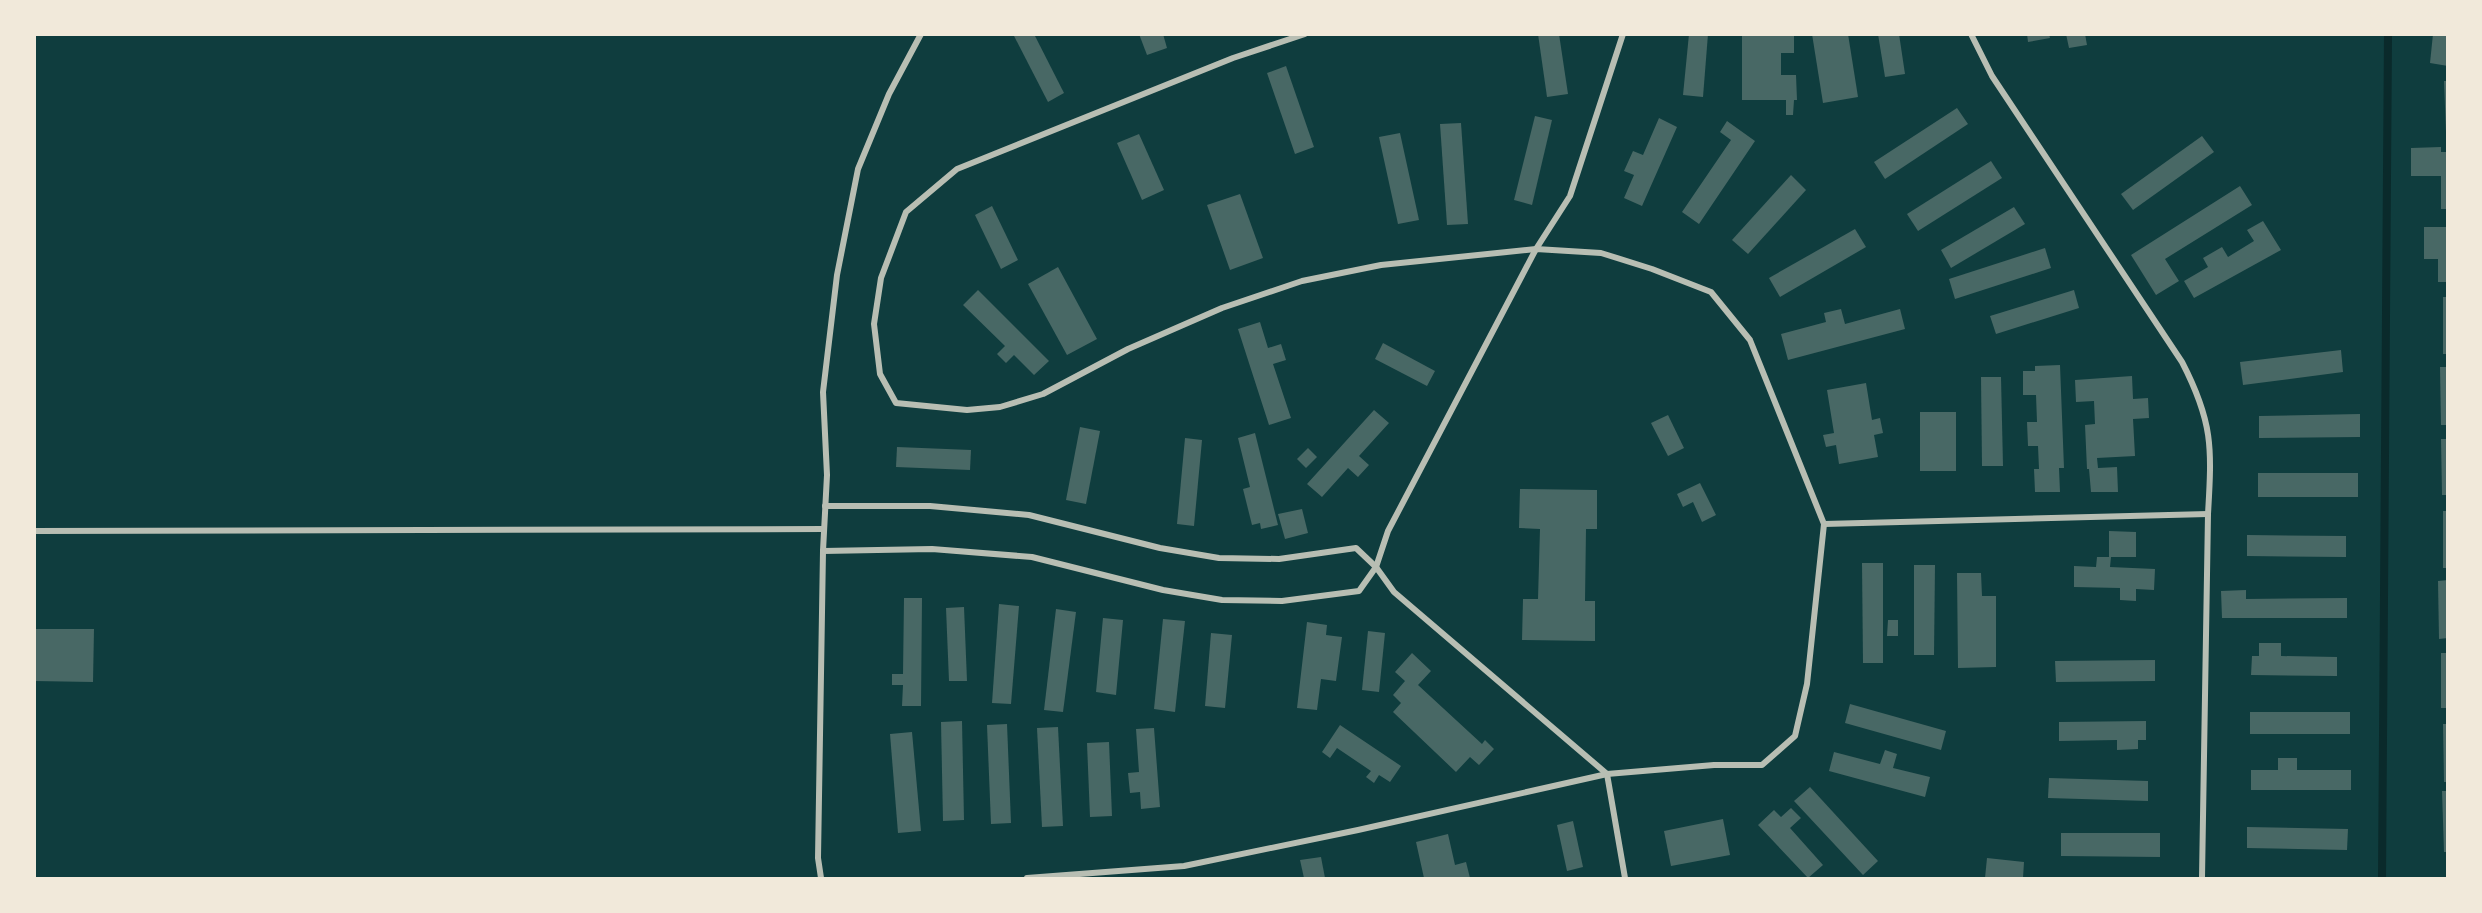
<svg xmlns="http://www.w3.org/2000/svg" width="2482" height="913" viewBox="0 0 2482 913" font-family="'Asap Condensed',sans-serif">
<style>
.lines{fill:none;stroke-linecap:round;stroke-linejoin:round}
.stream{stroke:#0a2a2b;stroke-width:8}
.building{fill:#486865}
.minor{stroke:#b8beb3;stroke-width:6}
</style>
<rect width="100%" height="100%" fill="#0f3d3e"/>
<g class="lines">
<polyline class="stream" points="2382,878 2388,34"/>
</g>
<g class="building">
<polygon points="1013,34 1034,34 1064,93 1048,102"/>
<polygon points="1139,34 1163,34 1167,48 1147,55"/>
<polygon points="1538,34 1559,34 1568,94 1547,97"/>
<polygon points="1689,34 1708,34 1703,97 1683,95"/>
<polygon points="1742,34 1794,34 1794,53 1781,53 1781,75 1796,75 1797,100 1794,100 1793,115 1786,115 1786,100 1742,100"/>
<polygon points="1812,34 1848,34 1858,97 1823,103"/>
<polygon points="1878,34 1899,34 1905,74 1885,77"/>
<polygon points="2027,34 2049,34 2050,38 2028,42"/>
<polygon points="2066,34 2085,34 2087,45 2069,48"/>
<polygon points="2433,34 2448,34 2448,66 2430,63"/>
<polygon points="1286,66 1314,147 1295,154 1267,73"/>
<polygon points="2444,81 2448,81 2448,132 2446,132"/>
<polygon points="1957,108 1968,124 1885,179 1874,162"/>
<polygon points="1535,116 1552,120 1532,205 1514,200"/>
<polygon points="1659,118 1677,127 1642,206 1624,198 1634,175 1624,171 1633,151 1643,155"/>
<polygon points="1727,121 1755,141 1699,224 1682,212 1731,140 1720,132"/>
<polygon points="1461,123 1468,224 1447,225 1440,124"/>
<polygon points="1400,133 1419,220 1398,224 1379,137"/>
<polygon points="1139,134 1164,190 1142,200 1117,143"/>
<polygon points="2202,136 2214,152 2133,210 2121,194"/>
<polygon points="2441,147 2441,152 2448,152 2448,209 2441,209 2441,176 2411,176 2411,148"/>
<polygon points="1991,161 2002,178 1918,231 1907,214"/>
<polygon points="1791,175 1806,190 1748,254 1732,240"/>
<polygon points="2240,186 2252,205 2165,259 2179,281 2156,295 2131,255"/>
<polygon points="1240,194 1263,258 1230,270 1207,205"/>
<polygon points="992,206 1018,260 1001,269 975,215"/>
<polygon points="2014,207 2025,224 1951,268 1941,250"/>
<polygon points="2263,221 2281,250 2194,298 2184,281 2208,267 2203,258 2222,247 2228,257 2254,241 2247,230"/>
<polygon points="2424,227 2448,227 2448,282 2438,282 2438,259 2424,259"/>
<polygon points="1855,229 1866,247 1780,297 1769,278"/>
<polygon points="2045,248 2051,268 1955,299 1949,279"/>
<polygon points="1058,267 1097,339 1067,355 1028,284"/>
<polygon points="978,290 1049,361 1034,375 1014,355 1006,363 997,354 1005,346 963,305"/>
<polygon points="2074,290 2079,308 1996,334 1990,316"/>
<rect x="2443" y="297" width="5" height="57"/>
<polygon points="1841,309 1845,324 1900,309 1905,329 1788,360 1781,334 1826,322 1824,313"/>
<polygon points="1260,322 1268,348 1281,344 1286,360 1273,364 1291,418 1269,425 1238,329"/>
<polygon points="1383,343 1435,371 1427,386 1375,359"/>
<polygon points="2341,350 2343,372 2243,385 2240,362"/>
<polygon points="2060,365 2064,468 2059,468 2060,492 2035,492 2034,469 2039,469 2038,446 2028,446 2027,422 2037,422 2036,395 2023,395 2023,371 2035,371 2035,366"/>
<polygon points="2440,367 2448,367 2448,425 2441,425"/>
<polygon points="2132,376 2133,399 2148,398 2149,418 2133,419 2135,456 2097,458 2098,468 2117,467 2118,492 2091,492 2089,469 2087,469 2085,425 2095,424 2094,401 2076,402 2075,380"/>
<polygon points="1981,377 2001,377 2003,466 1982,466"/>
<polygon points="1866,383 1872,420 1880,418 1883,433 1874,435 1878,457 1839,464 1836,445 1826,447 1823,435 1834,433 1827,390"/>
<polygon points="1374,410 1389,423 1359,456 1369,465 1358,477 1348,468 1322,497 1307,484"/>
<rect x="1920" y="412" width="36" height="59"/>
<polygon points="2360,414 2360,437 2259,438 2259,416"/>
<polygon points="1668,415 1684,448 1668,456 1651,423"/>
<polygon points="1080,427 1100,431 1086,504 1066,500"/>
<polygon points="1255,433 1278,525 1261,529 1260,523 1252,525 1243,489 1250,487 1238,438"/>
<polygon points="1185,438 1202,440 1194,526 1177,524"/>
<polygon points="2441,439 2448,439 2448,495 2442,495"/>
<polygon points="897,447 971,450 970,470 896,467"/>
<polygon points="1308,448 1317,457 1306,468 1297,459"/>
<rect x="2258" y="473" width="100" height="24"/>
<polygon points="1700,483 1716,515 1702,522 1693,502 1683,507 1677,494"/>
<polygon points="1520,489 1597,490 1597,529 1586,529 1585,601 1595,601 1595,641 1522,640 1523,599 1538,599 1540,529 1519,528"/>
<polygon points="1302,509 1308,533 1285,539 1278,514"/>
<rect x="2443" y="511" width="5" height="57"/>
<polygon points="2109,531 2136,532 2136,557 2111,557 2110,567 2155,569 2154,590 2136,589 2136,601 2120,600 2120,588 2074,587 2074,566 2096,567 2097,557 2109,557"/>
<polygon points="2247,535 2346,536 2346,557 2247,556"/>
<polygon points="1862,563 1883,563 1883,663 1863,663"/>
<polygon points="1914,565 1935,565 1934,655 1914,655"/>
<polygon points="1957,573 1981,573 1982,596 1996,596 1996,667 1958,668"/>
<polygon points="2448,580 2448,638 2439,639 2438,581"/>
<polygon points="2246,590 2246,599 2347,598 2347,618 2222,618 2221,591"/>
<polygon points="904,598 922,598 921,706 902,706 903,685 892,685 892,674 903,674"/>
<polygon points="999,604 1019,606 1011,704 992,703"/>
<polygon points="964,607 967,681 949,681 946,608"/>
<polygon points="1056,609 1076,612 1063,712 1044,710"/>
<polygon points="1103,618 1123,620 1116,695 1096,692"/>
<polygon points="1163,619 1185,621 1175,712 1154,709"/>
<polygon points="1888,620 1898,620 1898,636 1887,636"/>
<polygon points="1307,622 1327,625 1326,635 1342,637 1336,681 1321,679 1317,710 1297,708"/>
<polygon points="34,629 94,629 93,682 34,681"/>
<polygon points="1368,631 1385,633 1379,692 1362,690"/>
<polygon points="1211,633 1232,635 1225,708 1205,706"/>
<polygon points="2259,643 2281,643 2281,656 2337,657 2337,676 2251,675 2252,656 2259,656"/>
<polygon points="1412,653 1431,671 1418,685 1482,744 1485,740 1494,749 1479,765 1470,757 1456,772 1393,712 1401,703 1393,695 1405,681 1395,672"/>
<rect x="2441" y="653" width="7" height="55"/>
<polygon points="2155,660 2155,681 2056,682 2055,661"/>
<polygon points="1850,704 1946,731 1941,750 1845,723"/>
<rect x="2250" y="712" width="100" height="22"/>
<polygon points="962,721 964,820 943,821 941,722"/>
<polygon points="2146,721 2146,740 2138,740 2138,749 2117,750 2117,740 2059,741 2059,722"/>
<polygon points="1007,724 1011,823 991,824 987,725"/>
<polygon points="2443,724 2448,724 2448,782 2444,782"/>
<polygon points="1340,725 1401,766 1390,782 1379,775 1374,783 1366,777 1371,771 1337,748 1330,758 1322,752"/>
<polygon points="1058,727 1063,826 1042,827 1037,728"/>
<polygon points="1154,728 1160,807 1141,809 1140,792 1130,793 1128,773 1139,772 1136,729"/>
<polygon points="912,732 921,831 898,833 890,734"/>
<polygon points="1109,742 1112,816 1090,817 1087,743"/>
<polygon points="1885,750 1897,754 1893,768 1930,777 1925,797 1829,771 1834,752 1880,764"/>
<polygon points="2278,758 2297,758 2297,770 2351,770 2351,790 2251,790 2251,770 2278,770"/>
<polygon points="2049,778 2148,781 2148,801 2048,798"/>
<polygon points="1810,787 1878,861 1863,875 1794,801"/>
<polygon points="2442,791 2448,791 2448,852 2444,852"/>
<polygon points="1791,808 1801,818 1790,828 1823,865 1808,878 1758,825 1774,810 1781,817"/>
<polygon points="1723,819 1730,855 1671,866 1664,831"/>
<polygon points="1573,821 1583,867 1567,871 1557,825"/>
<polygon points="2247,827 2348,829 2347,850 2247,848"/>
<polygon points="2061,833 2160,833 2160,857 2061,856"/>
<polygon points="1448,834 1455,865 1466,862 1470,878 1424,878 1416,842"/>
<polygon points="1321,857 1325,878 1304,878 1300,860"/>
<polygon points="1987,858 2024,862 2023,878 1985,878"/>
</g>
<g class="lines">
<g class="minor">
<path d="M1971,34L1992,76L2182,362C2213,422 2212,447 2208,514L2202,878"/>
<polyline points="825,506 930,506 1029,515 1160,548 1219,558 1279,559 1356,548 1376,567 1394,592 1607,774 1625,878"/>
<polyline points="1824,524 2208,514"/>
<polyline points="34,531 824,529"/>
<polyline points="823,551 932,549 1032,557 1163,590 1222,600 1282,601 1359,591 1376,567 1388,531 1536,249 1570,196 1623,34"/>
<polyline points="821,878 818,858 823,551 827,475 823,392 837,275 858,169 889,94 921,34"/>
<polyline points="1027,878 1184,866 1358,830 1607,774 1714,765 1762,765 1795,736 1807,684 1824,524 1750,340 1711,292 1652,269 1601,253 1536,249 1381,265 1302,281 1222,308 1128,349 1043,394 1000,407 967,410 896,403 880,374 874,324 881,278 906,212 957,169 1233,58 1305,34"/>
</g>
</g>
<rect width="2482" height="913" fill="none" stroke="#f1e9da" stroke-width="72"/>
</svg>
